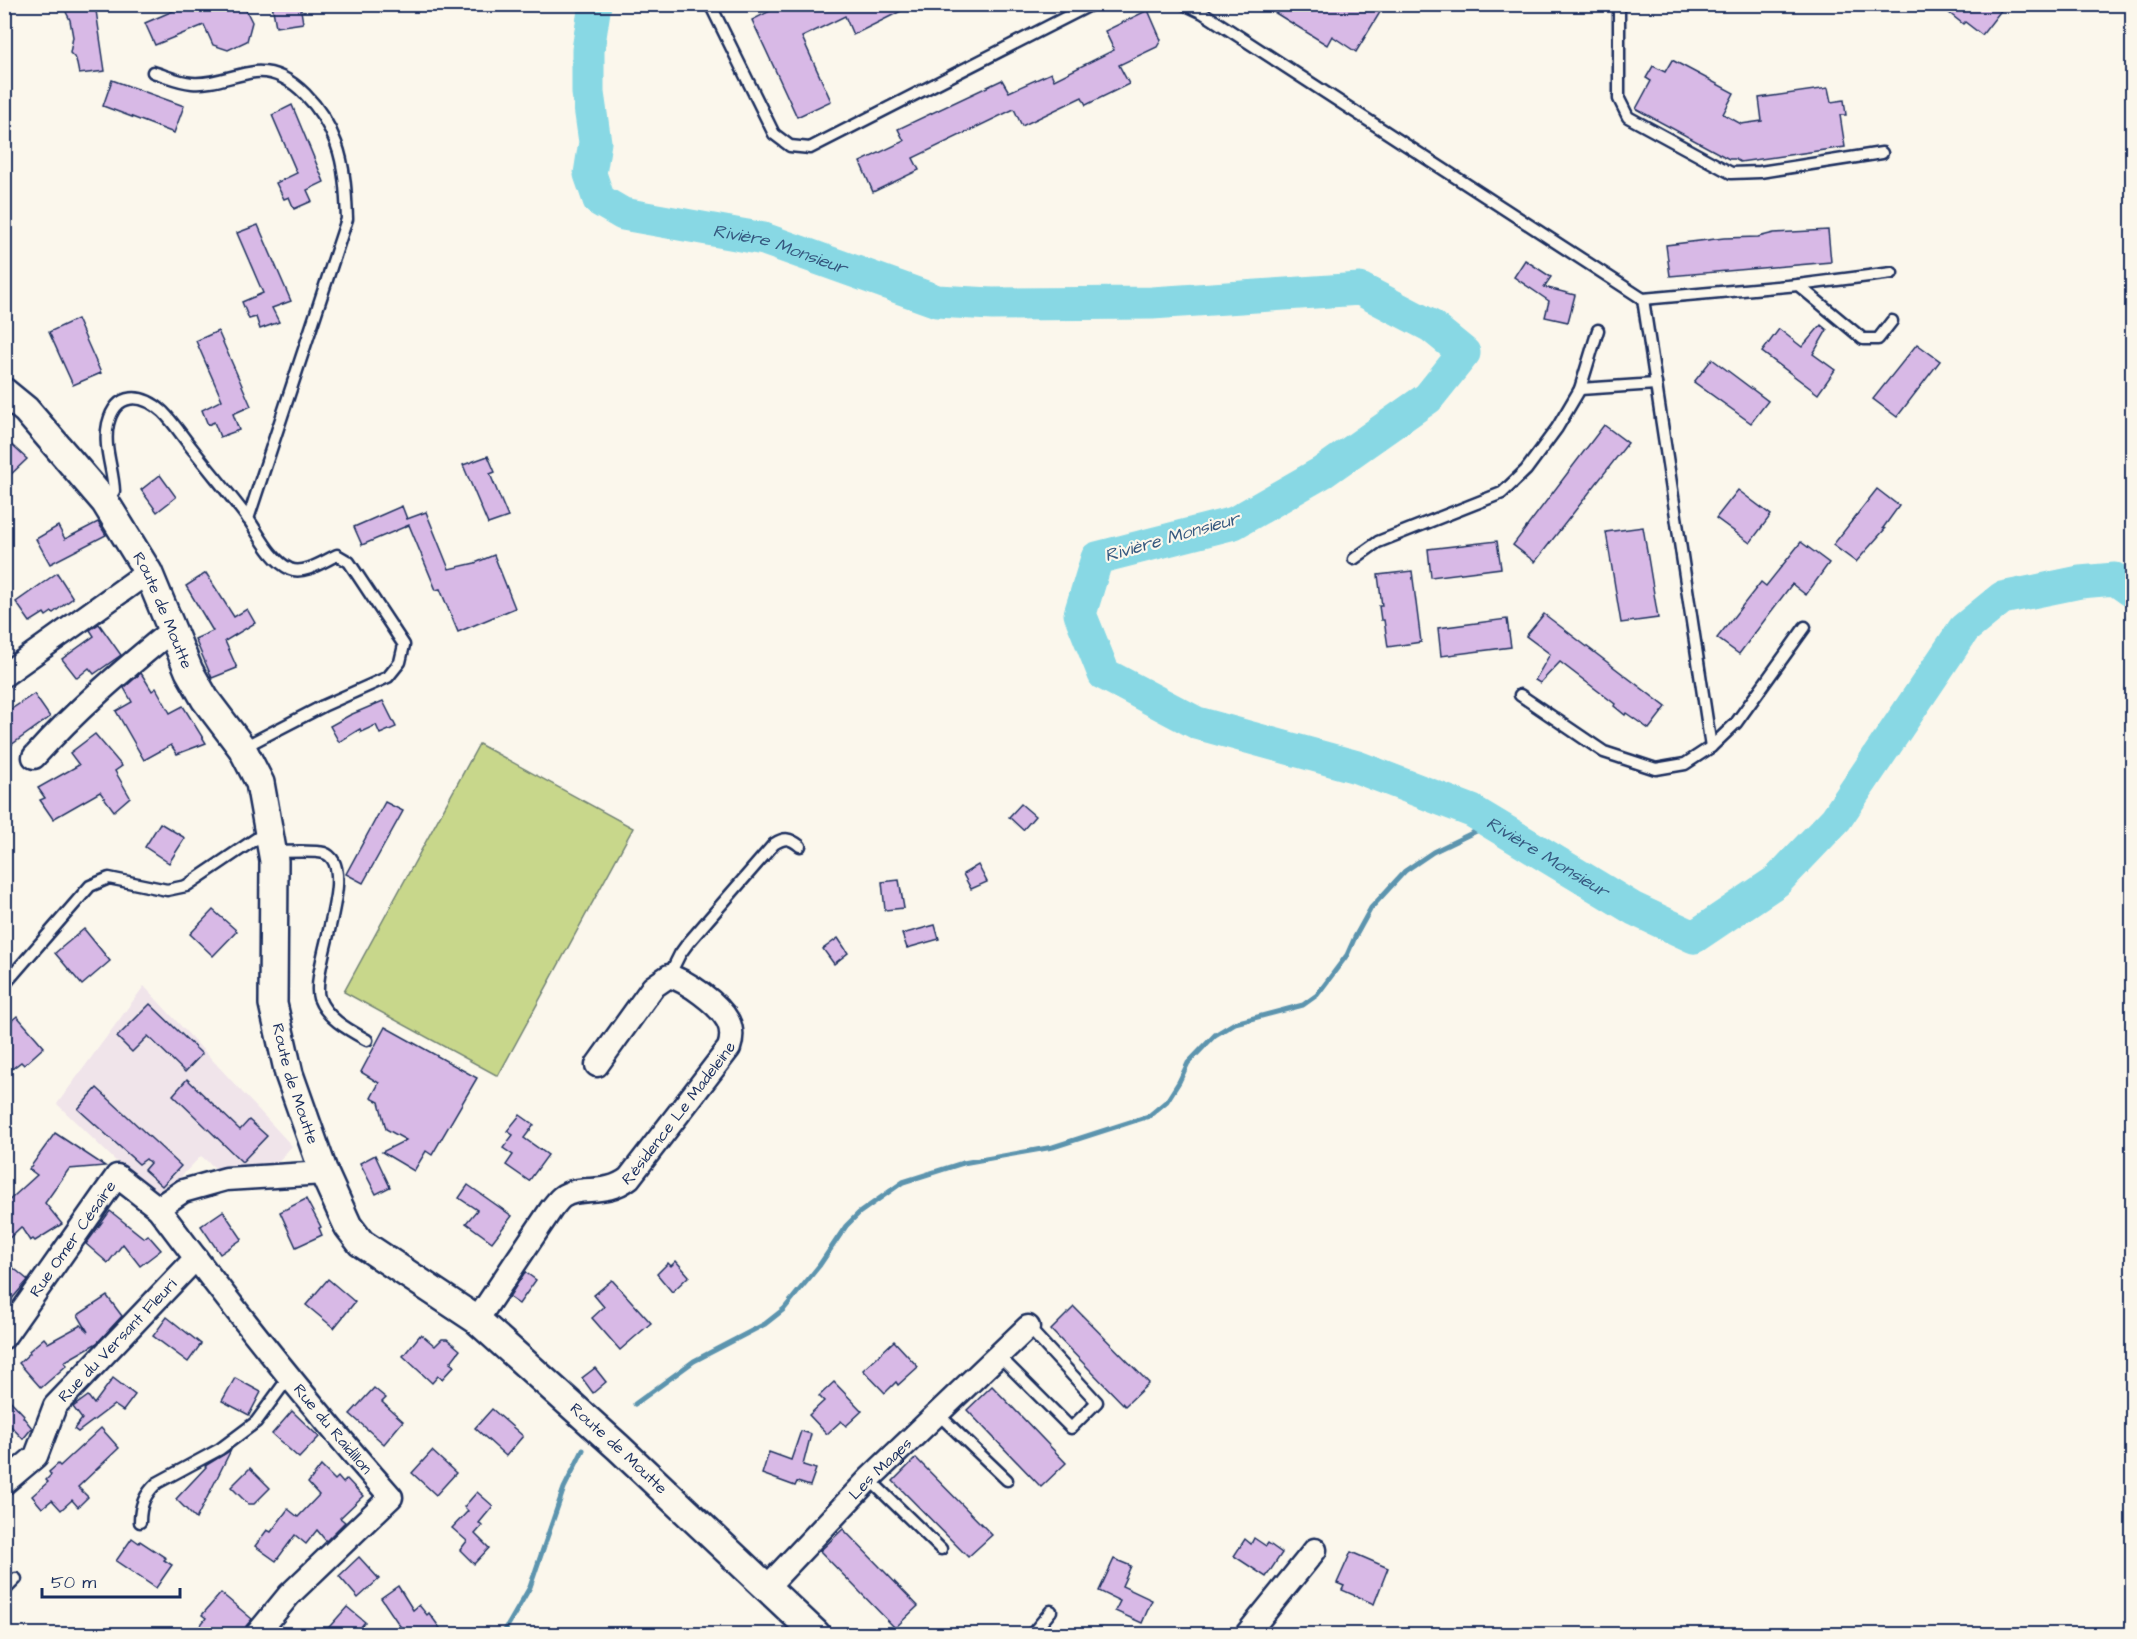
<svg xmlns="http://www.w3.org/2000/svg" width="2137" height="1639" viewBox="0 0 2137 1639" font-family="'Architects Daughter',sans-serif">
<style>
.built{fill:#f0e4ea}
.green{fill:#c8d78b;stroke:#728374;stroke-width:1.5}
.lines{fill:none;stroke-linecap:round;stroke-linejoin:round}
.stream{stroke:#5c94ae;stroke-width:5}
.river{stroke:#88d8e4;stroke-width:33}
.building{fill:#d8b9e6;stroke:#1b2f5e;stroke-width:1.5}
.service-casing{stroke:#1b2f5e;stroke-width:15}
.minor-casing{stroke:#1b2f5e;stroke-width:27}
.tertiary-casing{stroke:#1b2f5e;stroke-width:32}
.service{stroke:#fbf7ec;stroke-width:10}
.minor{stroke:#fbf7ec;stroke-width:22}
.tertiary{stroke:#fbf7ec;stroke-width:27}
.labels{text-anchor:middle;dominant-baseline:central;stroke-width:4.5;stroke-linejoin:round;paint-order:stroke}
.street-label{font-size:16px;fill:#1b2f5e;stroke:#fbf7ec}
.water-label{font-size:18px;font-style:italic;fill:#365980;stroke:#fbf7ec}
</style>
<rect width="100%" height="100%" fill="#fbf7ec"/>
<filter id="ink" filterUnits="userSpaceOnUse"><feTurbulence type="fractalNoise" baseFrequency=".0167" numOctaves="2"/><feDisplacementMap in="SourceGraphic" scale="12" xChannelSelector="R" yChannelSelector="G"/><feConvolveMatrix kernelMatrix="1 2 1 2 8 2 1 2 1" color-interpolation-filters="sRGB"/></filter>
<g filter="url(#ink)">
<polygon class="built" points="144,986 292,1146 269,1172 221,1173 201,1156 157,1201 57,1104"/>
<polygon class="green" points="479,744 633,828 498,1076 344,992"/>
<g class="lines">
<g class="stream">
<polyline points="635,1404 694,1361 765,1324 784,1309 819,1266 846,1226 859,1213 903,1182 963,1163 1053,1147 1149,1116 1167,1101 1179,1082 1188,1063 1215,1035 1235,1023 1303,1005 1317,995 1347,955 1355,937 1371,908 1405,871 1433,852 1493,823"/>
<polyline points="503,1634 530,1587 564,1488 583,1450"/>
</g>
<path class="river" id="s1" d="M595,4L588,50V93L595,142L590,174L599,200L623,214L764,239L937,301L992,304L1152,303L1360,289L1431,326L1464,353L1428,398L1323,472L1234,523L1097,558L1080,614L1104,674L1197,723L1357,767L1472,811L1634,909L1694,937L1777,881L1836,819L1964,629L2002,598L2080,582L2115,579L2132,591"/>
</g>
<g class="building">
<polygon points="70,4 95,4 105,71 79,74 76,59 70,53 73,37 70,20 66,12"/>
<polygon points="189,4 243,4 252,22 247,41 228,50 213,45 204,25 155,45 145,23"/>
<polygon points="272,4 300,4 303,23 276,27"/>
<polygon points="784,4 915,4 853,35 845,16 802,37 831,101 797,117 752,20"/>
<polygon points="1261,4 1385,4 1356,52 1332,36 1327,45"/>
<polygon points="1938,4 2006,4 1982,35 1965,22 1963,24"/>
<polygon points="1148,10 1161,40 1157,47 1119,65 1129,84 1086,105 1082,97 1022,126 1014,109 913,158 919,170 873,192 860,162 904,141 898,129 1002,80 1009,92 1051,73 1054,80 1114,50 1105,31"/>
<polygon points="1672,60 1734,93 1723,114 1741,124 1762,121 1759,98 1828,88 1831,102 1844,100 1846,115 1840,115 1845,147 1740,162 1735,159 1729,159 1636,109 1651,81 1646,78 1653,66 1665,72"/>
<polygon points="112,80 184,106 174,133 103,106"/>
<polygon points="292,105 324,182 307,190 312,201 294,209 289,197 284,199 276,183 297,173 272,115"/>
<polygon points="258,225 291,301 272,308 279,322 260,329 256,317 249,319 242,302 263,293 237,233"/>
<polygon points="1828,230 1831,262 1670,276 1666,245 1724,238 1758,237 1774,233"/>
<polygon points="1525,260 1551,277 1544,287 1575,295 1568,322 1545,317 1549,301 1514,277"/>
<polygon points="77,319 101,373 73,385 49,332"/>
<polygon points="1821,325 1827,330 1813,354 1835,370 1818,394 1762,352 1779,329 1802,347"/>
<polygon points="218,331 251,406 233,414 239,430 220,437 214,422 208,425 202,410 222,400 196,341"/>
<polygon points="1917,344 1940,361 1897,417 1873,399"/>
<polygon points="1712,359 1768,401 1751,423 1694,382"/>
<polygon points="1604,425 1628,443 1535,562 1513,545"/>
<polygon points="4,438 27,459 4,481"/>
<polygon points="488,456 495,472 490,474 508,517 488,524 463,465"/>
<polygon points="160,475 176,497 157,512 141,490"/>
<polygon points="1877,489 1899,506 1883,528 1885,529 1856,562 1833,545"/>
<polygon points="1738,490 1771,515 1750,543 1716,518"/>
<polygon points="402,506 407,519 426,512 449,569 475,563 494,555 515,608 458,632 440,589 436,590 409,525 362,545 354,527"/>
<polygon points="98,522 106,535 50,564 36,539 58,526 65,539"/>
<polygon points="1643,527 1658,618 1621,623 1606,532"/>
<polygon points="1497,541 1501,568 1431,577 1428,549"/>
<polygon points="1801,542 1829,563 1806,595 1792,584 1739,654 1717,638 1761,582 1766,586"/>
<polygon points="1412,571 1421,642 1388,647 1384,620 1381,620 1379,606 1382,606 1378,575"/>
<polygon points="57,573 73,598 53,613 52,612 46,616 44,613 30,622 16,602"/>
<polygon points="206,573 234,617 247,609 255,623 225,641 237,668 212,678 195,639 213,631 186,586"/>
<polygon points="1544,614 1666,707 1649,729 1626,713 1625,715 1614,706 1615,704 1560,662 1540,683 1535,680 1550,654 1526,636"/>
<polygon points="1507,619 1511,647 1441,656 1438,628"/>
<polygon points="99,624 121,655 94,674 89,668 77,678 62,659 94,636 90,630"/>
<polygon points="141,673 152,691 156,688 170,713 183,706 206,743 177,754 171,745 144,760 116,711 132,702 124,688"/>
<polygon points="34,694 50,717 4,750 4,714"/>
<polygon points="383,701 396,727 380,734 376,725 361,732 360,729 339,742 330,726 350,715"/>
<polygon points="95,734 122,766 115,771 130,797 114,811 100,792 53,819 40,800 45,798 38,788 79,765 70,753"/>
<polygon points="385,802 403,811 363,883 346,874"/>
<polygon points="1021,804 1035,816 1023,830 1009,817"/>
<polygon points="160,823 185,838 169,863 145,847"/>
<polygon points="978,865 987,882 971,889 963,874"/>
<polygon points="899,880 904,908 885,910 882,882"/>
<polygon points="213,910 237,931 213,956 190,934"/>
<polygon points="935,925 939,939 907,948 902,934"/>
<polygon points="84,929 110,961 82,985 55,953"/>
<polygon points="838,938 848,953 834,964 823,949"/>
<polygon points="150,1004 202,1054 185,1072 148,1036 132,1052 117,1037"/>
<polygon points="17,1016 44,1047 24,1065 21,1062 4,1075 4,1027"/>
<polygon points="385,1027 477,1078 432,1155 426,1151 414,1171 382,1152 406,1140 386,1129 379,1102 371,1098 379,1083 361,1072"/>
<polygon points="187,1079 240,1130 249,1120 267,1136 242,1162 173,1095"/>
<polygon points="97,1088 181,1166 162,1186 144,1170 150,1163 146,1159 139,1164 78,1109"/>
<polygon points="520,1115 534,1125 524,1138 548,1155 529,1181 506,1165 513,1155 503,1148 513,1135 507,1131"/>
<polygon points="55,1133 105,1166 69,1169 45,1203 62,1224 35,1241 33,1239 30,1241 21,1227 4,1243 4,1205 37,1175 29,1169"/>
<polygon points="375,1155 390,1187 376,1194 360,1163"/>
<polygon points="468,1185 512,1216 492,1242 466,1223 477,1210 459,1198"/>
<polygon points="306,1199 321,1227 319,1228 322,1235 296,1247 280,1212"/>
<polygon points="110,1211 144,1238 148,1235 161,1250 140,1266 123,1244 108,1263 86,1244"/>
<polygon points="223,1211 242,1239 220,1254 201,1226"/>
<polygon points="676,1261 689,1276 672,1292 657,1274 668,1263 671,1266"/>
<polygon points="11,1266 28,1280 4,1308 4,1273"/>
<polygon points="525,1272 536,1280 519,1304 509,1297"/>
<polygon points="328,1279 355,1302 334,1328 306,1305"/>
<polygon points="612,1280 651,1323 620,1350 592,1318 604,1307 594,1295"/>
<polygon points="107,1296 122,1316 97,1343 64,1362 67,1365 41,1388 19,1363 30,1353 29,1351 44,1338 48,1343 81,1325 88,1332 78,1315"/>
<polygon points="1074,1307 1149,1383 1125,1406 1051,1330"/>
<polygon points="167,1317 201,1344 188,1362 153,1336"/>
<polygon points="421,1334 435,1346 442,1339 447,1339 460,1350 450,1363 454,1366 442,1379 438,1376 432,1383 403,1356"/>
<polygon points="894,1341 918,1367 898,1385 896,1382 885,1393 863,1370"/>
<polygon points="595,1368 606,1382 593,1393 582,1378"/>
<polygon points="113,1378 135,1395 123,1411 114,1405 78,1432 74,1429 82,1419 73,1407 88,1396 94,1404"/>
<polygon points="235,1378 261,1392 249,1415 222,1401"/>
<polygon points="834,1382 862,1411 846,1426 841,1421 827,1434 809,1415 824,1401 819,1396"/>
<polygon points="992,1386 1066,1463 1041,1487 967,1410"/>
<polygon points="374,1388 386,1398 382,1402 403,1421 384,1444 350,1414"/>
<polygon points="4,1394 24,1415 23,1417 32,1428 23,1439 4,1419"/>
<polygon points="492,1409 523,1436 506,1456 475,1428"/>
<polygon points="292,1411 319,1437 299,1458 272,1434"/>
<polygon points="101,1428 119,1448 78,1487 88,1497 78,1507 72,1500 61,1510 52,1500 42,1508 32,1496 48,1482 46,1480 51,1475 49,1472 58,1464 60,1466"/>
<polygon points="801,1431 811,1434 803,1465 816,1469 810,1486 797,1482 795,1486 762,1474 769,1452 791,1460"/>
<polygon points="231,1450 217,1478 196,1519 176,1499 206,1467 205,1466"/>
<polygon points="432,1451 456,1473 436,1495 412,1473"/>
<polygon points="916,1458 992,1535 968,1557 893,1481"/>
<polygon points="321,1466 335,1480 338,1477 343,1483 347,1479 363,1496 340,1518 345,1522 326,1541 317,1530 306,1544 295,1535 276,1561 255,1546 267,1530 271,1532 288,1509 298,1517 319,1495 308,1483"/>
<polygon points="250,1468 270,1488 254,1504 248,1504 231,1487"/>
<polygon points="477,1492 493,1506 479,1523 482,1526 475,1534 489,1548 474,1564 460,1550 467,1541 452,1528 468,1511 464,1507"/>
<polygon points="843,1529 918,1606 895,1628 820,1551"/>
<polygon points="132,1538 139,1543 140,1541 166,1558 164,1560 172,1565 156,1588 116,1561"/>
<polygon points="1254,1538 1266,1546 1268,1543 1282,1553 1266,1577 1234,1556 1245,1539 1251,1544"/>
<polygon points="1351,1552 1388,1568 1374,1604 1342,1590 1344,1586 1337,1583"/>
<polygon points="359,1557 379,1579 358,1598 339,1576"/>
<polygon points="1114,1559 1131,1566 1122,1586 1152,1600 1142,1623 1115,1611 1120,1601 1099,1591"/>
<polygon points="398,1586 413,1610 419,1605 427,1615 429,1613 445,1635 406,1635 381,1598"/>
<polygon points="221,1593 252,1619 246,1626 244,1635 193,1635 206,1618 202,1615"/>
<polygon points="347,1607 365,1622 354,1635 322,1635"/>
</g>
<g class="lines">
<defs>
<g id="service">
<polyline points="710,4 774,134 790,146 810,148 1092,4"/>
<polyline points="1184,4 1203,13 1643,299 1798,285 1892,273"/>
<polyline points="1619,4 1619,99 1628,117 1731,173 1760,172 1882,153"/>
<path d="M153,72C166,76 179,82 192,83C213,85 235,74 255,72C293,69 324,111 336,143C345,167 346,194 347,219L248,519"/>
<polyline points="1798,285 1863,339 1878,339 1892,321"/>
<polyline points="1643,299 1711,747"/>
<polyline points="1580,389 1656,384"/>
<path d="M105,502L114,491C113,468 103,447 108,424C116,391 142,393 163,412C175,424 184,439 195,452C213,475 232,497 249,520C260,536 271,560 290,569C304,575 324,561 337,555L349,562L404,645L400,662L388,677L323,706L242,748"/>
<polyline points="1354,559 1378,542 1502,493 1526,470 1557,428 1580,389 1598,330"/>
<polyline points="1520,695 1604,752 1656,769 1685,764 1711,747 1736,723 1805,627"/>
<path d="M273,852C284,852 314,850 324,853C360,865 310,969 319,998C327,1019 349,1030 367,1040"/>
<path d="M669,976L680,954L688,943L774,844C785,837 790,838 800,846"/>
<polyline points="4,985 90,886 109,878 167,890 186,886 266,832"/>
<polyline points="998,1355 1071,1428 1097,1402 1028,1327"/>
<polyline points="937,1413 1007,1480"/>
<polyline points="869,1479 941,1549"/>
<path d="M140,1522C140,1505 145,1494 157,1483L220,1449L256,1422L289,1377"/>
<polyline points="4,1591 16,1579"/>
<polyline points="1032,1634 1051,1611"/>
</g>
<g id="minor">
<polyline points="4,675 148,572"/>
<path d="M34,757C76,710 123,670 172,630"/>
<path id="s2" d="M158,1208C232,1307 309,1404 391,1497L289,1595L257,1634"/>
<path id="s3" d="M477,1320L552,1208C555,1205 558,1200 562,1197C580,1184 605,1197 629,1178L729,1048C732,1039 732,1029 728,1021C718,1003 687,981 669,976L653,987L597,1065"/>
<path id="s4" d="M4,1337L117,1176L158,1208L183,1191L226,1179L324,1173"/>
<path id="s5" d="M4,1483L36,1456L55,1406L196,1258"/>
<path id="s6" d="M767,1587L869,1479L1028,1327"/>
<polyline points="1247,1634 1315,1550"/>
</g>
<g id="tertiary">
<path id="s7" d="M4,392L26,410L105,502L148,572L189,671L205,699L242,748L260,783L274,861L273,1004L289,1074L324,1173L348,1226L361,1243L477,1320L618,1447L816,1634"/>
</g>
</defs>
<use href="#service" class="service-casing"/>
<use href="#minor" class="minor-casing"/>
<use href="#tertiary" class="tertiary-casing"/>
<use href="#service" class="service"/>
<use href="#minor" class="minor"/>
<use href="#tertiary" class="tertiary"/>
</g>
</g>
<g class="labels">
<g class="street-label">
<text stroke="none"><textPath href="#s7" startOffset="273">Route de Moutte</textPath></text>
<text stroke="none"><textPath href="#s7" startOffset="777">Route de Moutte</textPath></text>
<text stroke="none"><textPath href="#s3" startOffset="302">Résidence Le Madeleine</textPath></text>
<text stroke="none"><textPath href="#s4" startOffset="120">Rue Omer Césaire</textPath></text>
<text stroke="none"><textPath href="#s5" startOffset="186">Rue du Versant Fleuri</textPath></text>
<text stroke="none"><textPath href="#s2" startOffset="282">Rue du Raidillon</textPath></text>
<text stroke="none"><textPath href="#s7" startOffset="1281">Route de Moutte</textPath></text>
<text stroke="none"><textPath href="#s6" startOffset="164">Les Mages</textPath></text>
</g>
<g class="water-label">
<text stroke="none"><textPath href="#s1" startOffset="388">Rivière Monsieur</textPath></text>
<text transform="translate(1172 537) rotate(-16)">Rivière Monsieur</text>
<text stroke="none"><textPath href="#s1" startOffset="2136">Rivière Monsieur</textPath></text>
</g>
</g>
<rect width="2137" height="1639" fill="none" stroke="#fbf7ec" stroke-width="24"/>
<rect x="12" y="12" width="2113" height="1615" fill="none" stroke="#1b2f5e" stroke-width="2" filter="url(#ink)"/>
<path d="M42 1588v9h138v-9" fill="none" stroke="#1b2f5e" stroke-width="3"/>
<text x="51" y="1588" font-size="18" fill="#1b2f5e" stroke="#fbf7ec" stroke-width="4.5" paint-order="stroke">50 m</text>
</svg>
